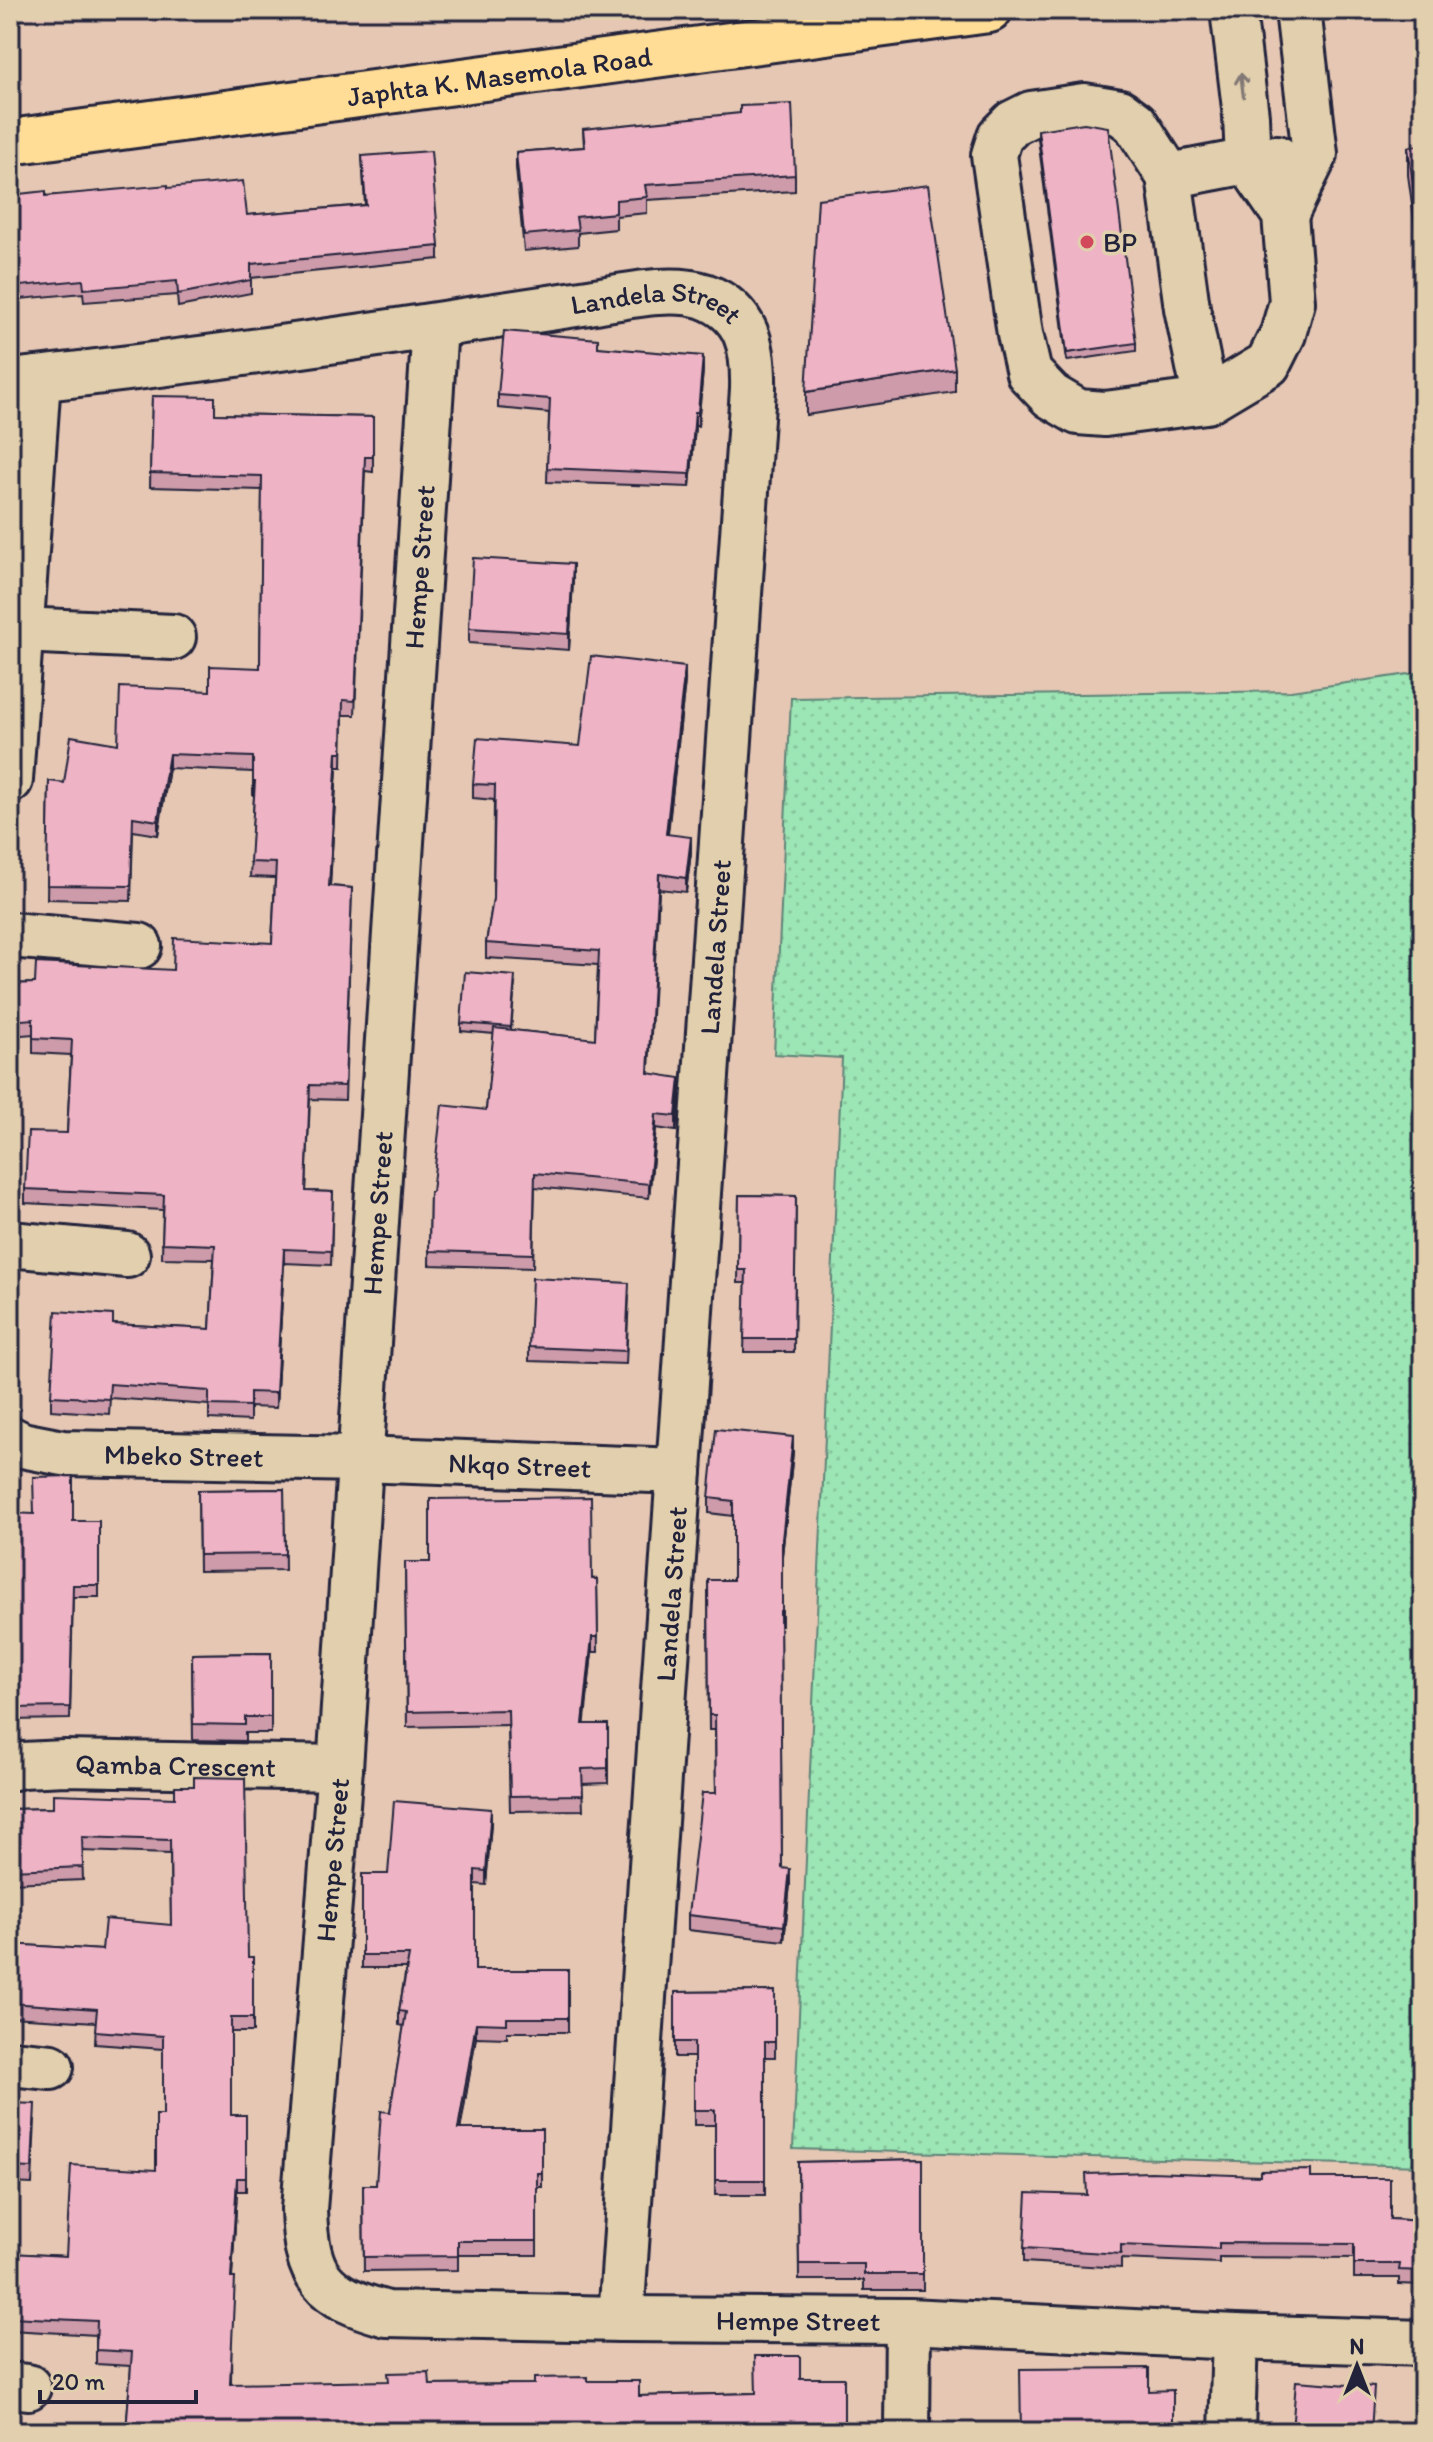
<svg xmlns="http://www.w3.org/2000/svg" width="1433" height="2442" viewBox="0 0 1433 2442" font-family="Itim,sans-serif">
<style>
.grass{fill:url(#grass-dots);stroke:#5f8478;stroke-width:2}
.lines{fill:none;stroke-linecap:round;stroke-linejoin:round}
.minor-casing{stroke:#22223b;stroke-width:50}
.major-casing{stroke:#22223b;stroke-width:50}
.minor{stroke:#e1cfad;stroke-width:44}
.major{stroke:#ffdd96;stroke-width:44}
.wall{fill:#cd9ba9;stroke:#22223b;stroke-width:2}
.shaded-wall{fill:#a77e8a;stroke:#22223b;stroke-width:2}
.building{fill:#eeb4c5;stroke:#22223b;stroke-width:2}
.oneway{stroke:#827874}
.poi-dot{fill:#d1495b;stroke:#e1cfad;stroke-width:3}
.labels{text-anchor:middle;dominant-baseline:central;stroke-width:7;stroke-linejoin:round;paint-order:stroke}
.street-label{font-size:28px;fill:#22223b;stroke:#e1cfad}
.poi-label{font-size:28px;fill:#22223b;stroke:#e1cfad;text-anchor:start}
</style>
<defs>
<pattern id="grass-dots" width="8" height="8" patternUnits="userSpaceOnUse" patternTransform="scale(2)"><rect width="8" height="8" fill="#9ce5b4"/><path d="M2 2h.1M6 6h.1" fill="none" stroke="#86c49c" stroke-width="1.8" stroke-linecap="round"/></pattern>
</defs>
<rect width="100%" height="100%" fill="#e5c7b4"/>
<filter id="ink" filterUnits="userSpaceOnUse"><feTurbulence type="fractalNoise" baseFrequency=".0125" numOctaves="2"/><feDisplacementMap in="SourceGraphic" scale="16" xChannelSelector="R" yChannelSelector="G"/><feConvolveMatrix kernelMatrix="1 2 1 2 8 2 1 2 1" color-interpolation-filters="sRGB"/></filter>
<g filter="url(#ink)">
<polygon class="grass" points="1423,672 1423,2166 793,2149 842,1058 774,1054 791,698 1291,691"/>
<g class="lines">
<defs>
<g id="minor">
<polyline points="1169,176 1248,161 1277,158"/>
<polyline points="1285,215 1315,154 1298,10"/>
<path id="s1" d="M435,326L340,1768L304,2209C306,2278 322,2296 387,2314L621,2319L908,2321L1235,2337L1423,2343"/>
<path id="s2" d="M10,382C163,365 316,344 469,320C509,314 549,308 589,302C622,297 671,285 704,296C748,312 754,348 753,389L621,2319"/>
<polyline points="1206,401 1187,308 1169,176 1135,123 1120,112 1084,106 1031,114 1013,123 1000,136 994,155 1020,334 1029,373 1051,396 1078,412 1105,414 1206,401 1268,364 1283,334 1292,302 1285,215 1248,161 1246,116 1233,10"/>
<polyline points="20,630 173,637"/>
<polyline points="10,780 38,379"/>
<polyline points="10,935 139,946"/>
<polyline points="10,1244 127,1255"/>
<path id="s3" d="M10,1439L22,1445L63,1453L360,1459L679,1471"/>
<path id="s4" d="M10,1768L22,1765L65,1763L340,1768"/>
<polyline points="10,2063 51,2067"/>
<polyline points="10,2385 28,2387"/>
<polyline points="907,2432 908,2321"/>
<polyline points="1232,2432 1235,2337"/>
</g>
<g id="major">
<path id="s5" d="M10,142L989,10"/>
</g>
</defs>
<use href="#minor" class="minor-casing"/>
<use href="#major" class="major-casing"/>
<use href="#minor" class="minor"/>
<use href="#major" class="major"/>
</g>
<g class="wall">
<polygon points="583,129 795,175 795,191 647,200 647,213 616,216 616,229 578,233 578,246 524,251 516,168 516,152 584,147"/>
<polygon points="1038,130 1136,343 1136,351 1067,361 1038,139"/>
<polygon points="1423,145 1423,284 1408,175 1408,147"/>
<polygon points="362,156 439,246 439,259 251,278 251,293 178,307 177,295 84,302 83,293 10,300 10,195 46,196 168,188 247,215 365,205"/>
<polygon points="598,347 703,370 698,426 695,426 690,487 547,482 549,413 498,408 498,395"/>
<polygon points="955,369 955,392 806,415 806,392"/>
<polygon points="152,396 215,414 373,417 373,472 365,471 355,715 343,715 342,767 337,767 330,886 352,888 345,1100 310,1099 306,1191 333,1192 331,1265 284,1263 276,1408 250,1407 250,1421 209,1419 209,1405 110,1398 109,1414 51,1410 51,1396 113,1324 210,1329 214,1259 162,1258 163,1210 25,1203 25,1189 67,1133 71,1055 33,1053 33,1034 10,1036 10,984 35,983 173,970 272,943 275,878 250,877 254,795 253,795 253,772 169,768 158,835 133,831 131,901 47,899 49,781 64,783 118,744 210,691 260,668 262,490 150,487"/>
<polygon points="573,580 569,650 469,643 469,628"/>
<polygon points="685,681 668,834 691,852 686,892 659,889 648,1074 680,1092 676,1131 656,1128 649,1198 535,1187 533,1268 429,1265 430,1192 432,1192 486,1110 494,1034 461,1031 461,1023 515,984 511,1030 595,1039 598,965 486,958 486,943 493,899 494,800 473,798 473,784 580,746"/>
<polygon points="739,1195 796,1196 794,1352 744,1352 746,1283 738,1283"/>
<polygon points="629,1296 626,1364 529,1361 529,1347"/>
<polygon points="793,1452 782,1556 782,1626 780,1626 782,1868 790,1884 784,1941 688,1930 688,1915 716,1793 715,1730 709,1730 708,1580 733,1580 733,1516 709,1513 709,1498"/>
<polygon points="284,1489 285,1570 199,1571 198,1490"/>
<polygon points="10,1513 73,1521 99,1521 99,1597 73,1597 70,1719 10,1720"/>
<polygon points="405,1562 597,1579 598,1652 592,1652 584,1724 608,1724 608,1783 582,1784 583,1810 510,1811 508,1725 407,1727"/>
<polygon points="271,1653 271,1733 245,1733 245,1741 193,1740 192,1654"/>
<polygon points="175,1798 248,1957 253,1957 253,2032 231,2032 231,2115 246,2115 246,2191 237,2191 232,2278 231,2384 430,2385 534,2384 587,2381 639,2396 756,2393 800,2378 844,2432 126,2432 131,2366 96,2364 96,2335 10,2330 10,2253 66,2256 156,2170 163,2115 163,2049 95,2044 96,2022 10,2017 10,1944 102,1950 171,1925 170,1854 82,1851 83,1880 10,1883 10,1809 53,1808"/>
<polygon points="491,1823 486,1885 475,1884 475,1970 568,1970 568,2032 507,2032 507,2038 476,2037 460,2129 542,2129 542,2187 537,2187 537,2255 458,2255 458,2270 364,2271 363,2185 376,2185 390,2112 404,2026 399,2025 399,2011 406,1968 362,1968 362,1874 388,1874"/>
<polygon points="775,1991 775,2057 765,2057 765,2195 715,2195 715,2125 694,2125 694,2057 675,2057 675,1992"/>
<polygon points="10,2103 35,2120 32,2184 10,2183"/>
<polygon points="923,2159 923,2290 864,2290 864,2280 799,2280 798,2162"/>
<polygon points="1311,2178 1390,2219 1423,2221 1423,2285 1399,2284 1399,2278 1354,2278 1354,2258 1219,2257 1219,2263 1121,2259 1121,2268 1024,2262 1024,2248 1086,2195"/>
</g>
<g class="shaded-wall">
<polygon points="703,356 703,370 698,426 698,412"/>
<polygon points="695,412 695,426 690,487 690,474"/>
<polygon points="573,564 573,580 569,650 569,634"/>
<polygon points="685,667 685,681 666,848 666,834"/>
<polygon points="337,752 337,767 329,901 329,886"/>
<polygon points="169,754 169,768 158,835 158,821"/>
<polygon points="691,837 691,852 686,892 686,878"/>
<polygon points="659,874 659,889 648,1088 648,1073"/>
<polygon points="680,1078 680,1092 676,1131 676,1116"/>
<polygon points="656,1114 656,1128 649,1198 649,1184"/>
<polygon points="284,1249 284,1263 276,1408 276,1393"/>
<polygon points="793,1437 793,1452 782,1556 782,1540"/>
<polygon points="592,1637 592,1652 583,1739 583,1724"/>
<polygon points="491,1809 491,1823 486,1885 486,1871"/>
<polygon points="790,1869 790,1884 784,1941 784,1926"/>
<polygon points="476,2023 476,2037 458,2143 458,2129"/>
<polygon points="237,2178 237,2191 231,2291 231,2278"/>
</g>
<g class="building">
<polygon points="792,104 795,175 645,185 647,197 616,200 616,213 576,217 578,230 524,235 516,152 585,147 583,129 740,113 740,106"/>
<polygon points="1084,123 1108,127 1136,343 1067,353 1038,130"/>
<polygon points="1423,145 1423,255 1408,147"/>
<polygon points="431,151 439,246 251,264 251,280 178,294 177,281 84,289 83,280 10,287 10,195 46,191 46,196 168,185 168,188 243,181 247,215 366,205 362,156"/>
<polygon points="928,185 955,369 806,392 818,199"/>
<polygon points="504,331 598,339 598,347 703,356 698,412 695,412 690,474 547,468 550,399 498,395"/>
<polygon points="152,396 215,397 215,414 373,417 373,457 365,457 355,701 343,700 342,752 337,752 329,886 352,888 345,1086 310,1085 306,1191 333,1192 331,1251 284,1249 276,1393 250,1392 250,1406 209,1405 209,1391 110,1384 109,1399 51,1396 56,1311 113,1315 113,1324 210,1329 215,1245 162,1243 164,1195 25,1189 28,1132 67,1133 72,1040 33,1038 33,1019 10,1021 10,984 35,983 36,963 173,970 174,938 272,943 276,863 250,862 255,781 253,781 253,757 169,754 158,821 133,817 131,886 47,885 49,781 64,783 71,736 118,744 120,687 210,691 210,666 260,668 262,476 150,473"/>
<polygon points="473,558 573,564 569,634 469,628"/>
<polygon points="591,656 685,667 666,834 691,837 686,878 659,874 648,1073 680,1078 676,1116 656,1114 649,1184 535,1173 533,1254 429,1251 430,1192 432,1192 442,1105 486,1110 494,1028 595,1039 599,951 486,943 493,899 495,785 473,784 477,738 580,746"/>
<polygon points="465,972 515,976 511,1027 461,1023"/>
<polygon points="739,1195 796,1196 794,1339 744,1339 746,1270 738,1270"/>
<polygon points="532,1278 629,1283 626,1351 529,1347"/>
<polygon points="716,1429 793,1437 782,1540 782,1611 780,1611 782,1868 790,1869 784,1926 688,1915 702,1793 716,1793 715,1715 709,1715 708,1580 733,1580 733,1501 709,1498"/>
<polygon points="73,1476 73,1521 99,1521 99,1585 73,1585 70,1707 10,1708 10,1513 34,1514 33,1477"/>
<polygon points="284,1489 285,1554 199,1555 198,1490"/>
<polygon points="591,1497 592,1579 597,1579 598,1637 592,1637 583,1724 608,1724 608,1768 582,1769 583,1795 510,1796 508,1710 407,1712 405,1562 430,1562 430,1499"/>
<polygon points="271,1653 271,1717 245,1717 245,1725 193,1724 192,1654"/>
<polygon points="194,1777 245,1778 248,1957 253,1957 253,2018 231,2018 231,2115 246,2115 246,2178 237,2178 231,2278 235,2278 230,2384 389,2381 388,2373 429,2372 430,2385 534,2384 534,2378 587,2377 587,2381 639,2381 639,2396 756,2393 755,2356 800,2356 800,2378 844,2378 844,2432 126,2432 132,2352 96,2350 97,2321 10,2317 10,2253 66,2256 71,2165 156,2170 156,2115 163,2115 163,2036 95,2031 97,2009 10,2003 10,1944 102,1950 105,1919 171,1925 170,1840 82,1837 83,1867 10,1870 10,1809 53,1808 53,1794 175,1798 175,1786 194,1786"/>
<polygon points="394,1801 491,1809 486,1871 475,1870 475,1970 568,1970 568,2018 507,2018 507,2024 476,2023 458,2129 542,2129 542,2173 537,2173 537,2241 458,2241 458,2256 364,2257 363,2185 376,2185 381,2111 390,2112 406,2012 399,2011 409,1955 362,1955 362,1874 388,1874"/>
<polygon points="775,1991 775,2042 765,2042 765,2180 715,2180 715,2110 694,2110 694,2042 675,2042 675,1992"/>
<polygon points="10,2103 35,2104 32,2168 10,2167"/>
<polygon points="923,2159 923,2274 864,2274 864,2264 799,2264 798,2162"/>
<polygon points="1311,2170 1311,2178 1390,2178 1390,2219 1423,2221 1423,2271 1399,2270 1400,2264 1354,2264 1354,2244 1219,2243 1219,2249 1121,2245 1121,2254 1024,2248 1027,2193 1087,2195 1086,2174 1151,2172 1260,2176 1260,2171"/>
<polygon points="1149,2368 1149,2391 1173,2390 1173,2432 1021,2432 1020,2369"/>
<polygon points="1296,2381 1374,2387 1371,2432 1292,2432"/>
</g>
<defs><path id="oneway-shaft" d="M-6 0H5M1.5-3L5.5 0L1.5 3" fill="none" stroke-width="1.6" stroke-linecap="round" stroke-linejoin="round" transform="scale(2)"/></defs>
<use class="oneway" href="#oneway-shaft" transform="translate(1242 85) rotate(-97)"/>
</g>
<circle class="poi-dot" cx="1087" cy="242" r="8"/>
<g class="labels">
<g class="street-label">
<text stroke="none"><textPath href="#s5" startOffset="494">Japhta K. Masemola Road</textPath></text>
<text stroke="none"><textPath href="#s2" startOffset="654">Landela Street</textPath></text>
<text transform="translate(419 567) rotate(-86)">Hempe Street</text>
<text transform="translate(715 947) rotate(-86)">Landela Street</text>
<text transform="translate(377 1213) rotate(-86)">Hempe Street</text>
<text stroke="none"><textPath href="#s3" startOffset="176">Mbeko Street</textPath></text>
<text stroke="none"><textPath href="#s3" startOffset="512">Nkqo Street</textPath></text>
<text transform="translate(671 1594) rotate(-86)">Landela Street</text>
<text stroke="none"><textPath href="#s4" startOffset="166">Qamba Crescent</textPath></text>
<text transform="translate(332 1860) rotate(-85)">Hempe Street</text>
<text stroke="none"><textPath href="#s1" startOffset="2448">Hempe Street</textPath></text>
</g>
<g class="poi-label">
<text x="1103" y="242">BP</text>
</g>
</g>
<rect width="1433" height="2442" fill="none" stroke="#e1cfad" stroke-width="40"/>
<rect x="20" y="20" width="1393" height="2402" fill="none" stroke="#22223b" stroke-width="3" filter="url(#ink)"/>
<g transform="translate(1357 2366)" stroke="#e1cfad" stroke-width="6" paint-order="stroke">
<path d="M0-6L14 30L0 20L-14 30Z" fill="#22223b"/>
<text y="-12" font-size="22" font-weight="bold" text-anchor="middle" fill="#22223b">N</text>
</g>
<path d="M40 2390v12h156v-12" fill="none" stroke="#22223b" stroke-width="4"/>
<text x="52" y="2390" font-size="24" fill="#22223b" stroke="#e1cfad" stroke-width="6" paint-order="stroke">20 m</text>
</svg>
